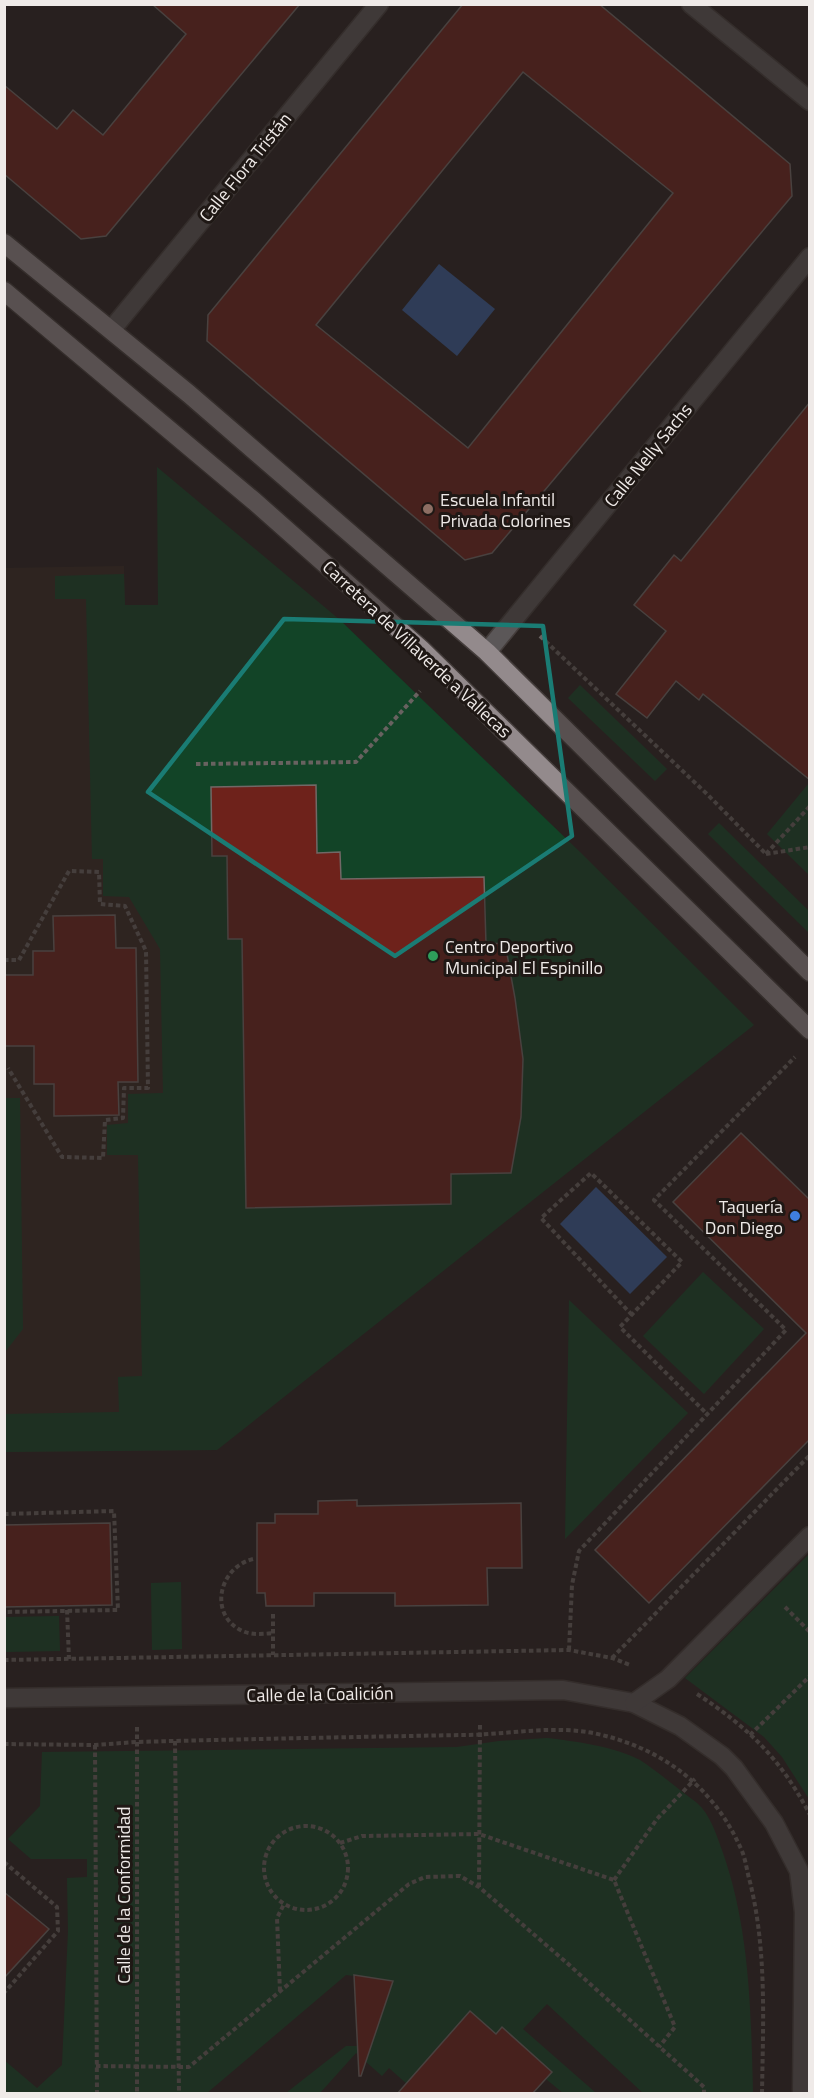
<svg xmlns="http://www.w3.org/2000/svg" width="814" height="2098" viewBox="0 0 814 2098" font-family="'Titillium Web',sans-serif">
<style>
.built{fill:#362923}
.green{fill:#124427}
.water{fill:#385d9b}
.building{fill:#6e221b;stroke:#716866;stroke-width:1.5;fill-rule:evenodd}
.lines{fill:none;stroke-linecap:round;stroke-linejoin:round}
.minor-casing{stroke:#443d3b;stroke-width:21}
.major-casing{stroke:#443d3b;stroke-width:21}
.path{stroke:#686260;stroke-width:4;stroke-dasharray:4.5 3;stroke-linecap:butt}
.minor{stroke:#5b5758;stroke-width:18}
.major{stroke:#938a8c;stroke-width:18}
.marked{fill:none;stroke:#1a7c74;stroke-width:4.5;stroke-linejoin:round}
.education-dot{fill:#8d6e63;stroke:#1f1815;stroke-width:2}
.leisure-dot{fill:#2e9e5b;stroke:#1f1815;stroke-width:2}
.shop-dot{fill:#3f7fe0;stroke:#1f1815;stroke-width:2}
.labels{text-anchor:middle;dominant-baseline:central;stroke-width:6;stroke-linejoin:round;paint-order:stroke}
.street-label{font-size:18px;fill:#efeae8;stroke:#1f1815}
.poi-label{font-size:18px;fill:#efeae8;stroke:#1f1815;text-anchor:start}
</style>
<rect width="100%" height="100%" fill="#28211f"/>
<polygon class="built" points="124,566 130,853 207,1002 217,1450 5,1452 4,568"/>
<g class="green">
<polygon points="157,467 340,620 580,852 754,1025 217,1450 5,1452 4,1414 119,1412 118,1377 142,1376 138,1155 107,1155 107,1125 128,1123 128,1094 163,1093 160,949 129,897 103,896 103,859 92,859 86,599 55,599 55,576 124,574 125,605 158,605"/>
<polygon points="580,685 667,769 655,781 568,698"/>
<polygon points="809,783 809,875 767,834"/>
<polygon points="719,823 809,911 809,933 708,834"/>
<polygon points="5,1098 20,1098 23,1329 5,1352"/>
<polygon points="703,1272 764,1329 704,1394 643,1336"/>
<polygon points="569,1300 688,1413 565,1539"/>
<polygon points="809,1554 809,1799 782,1757 764,1737 685,1678"/>
<polygon points="181,1582 182,1649 152,1650 151,1583"/>
<polygon points="59,1616 60,1651 5,1652 5,1617"/>
<path d="M547,1738C574,1741 616,1747 640,1760C654,1769 667,1780 680,1790C687,1796 696,1801 702,1808C712,1820 718,1839 723,1853C750,1930 751,2013 753,2093H643L547,2004L523,2029L596,2093H563L546,2079L552,2072L502,2027L496,2034L470,2011L432,2054L457,2077L417,2093L389,2068L382,2076L356,2053L320,2093H286L346,2046H371L393,1981L346,1975L207,2093H5L4,2060L37,2088L62,2065L68,1931L67,1878L87,1877V1859H31L8,1839L40,1806L42,1752L457,1747L499,1741Z"/>
</g>
<g class="water">
<polygon points="439,264 495,309 457,356 402,310"/>
<polygon points="596,1187 667,1257 630,1294 560,1224"/>
</g>
<g class="building">
<polygon points="152,4 300,4 106,236 81,239 4,174 4,85 57,129 73,110 103,135 186,34"/>
<path d="M463,4H599L790,164L792,196L492,553L465,560L207,341L208,315ZM523,72L673,193L468,448L316,325Z"/>
<polygon points="810,402 810,780 703,694 699,700 676,681 647,718 616,694 666,631 634,605 674,555 681,561"/>
<polygon points="316,785 317,853 340,852 341,879 484,877 486,944 505,943 515,998 523,1059 521,1117 511,1173 451,1174 451,1204 246,1208 242,939 228,939 227,856 212,856 211,787"/>
<polygon points="115,915 116,948 136,948 138,1082 118,1082 119,1115 54,1116 54,1084 34,1084 34,1046 4,1046 4,975 33,975 33,951 54,951 53,916"/>
<polygon points="741,1133 810,1200 810,1439 649,1603 595,1550 806,1333 673,1202"/>
<polygon points="357,1500 357,1506 521,1503 522,1568 487,1568 488,1605 395,1606 395,1593 314,1593 314,1606 266,1606 265,1593 257,1593 257,1523 275,1523 275,1514 318,1514 318,1501"/>
<polygon points="110,1523 112,1605 4,1607 4,1525"/>
<polygon points="4,1892 49,1929 4,1978"/>
<polygon points="354,1975 393,1981 361,2076 359,2076"/>
<polygon points="470,2011 496,2034 502,2027 552,2072 532,2094 397,2094"/>
</g>
<g class="lines">
<defs>
<g id="minor">
<polyline points="691,4 810,101"/>
<polyline points="112,329 379,4"/>
<polyline points="487,652 810,257"/>
<polyline points="4,1698 563,1690 634,1703 680,1726 722,1756 734,1768 774,1823 799,1871 804,1912 802,2094"/>
<polyline points="634,1703 668,1679 810,1536"/>
</g>
<g id="major">
<polyline points="4,243 189,394 487,652 810,972"/>
<polyline points="4,291 254,501 421,649 810,1030"/>
</g>
</defs>
<use href="#minor" class="minor-casing"/>
<use href="#major" class="major-casing"/>
<g class="path">
<polyline points="540,636 708,795 766,854"/>
<polyline points="196,764 356,762 420,691"/>
<polyline points="766,854 810,806"/>
<polyline points="766,854 810,847"/>
<polyline points="4,960 19,960 69,871 99,872 100,904 125,906 146,951 148,1088 124,1088 123,1118 105,1120 103,1158 62,1157 8,1068"/>
<polyline points="632,1315 541,1218 591,1173 682,1262 620,1327 707,1414"/>
<polyline points="4,1514 114,1511 118,1610 4,1612"/>
<path d="M253,1559C217,1568 208,1618 245,1632C253,1635 264,1634 273,1633"/>
<polyline points="785,1607 810,1632"/>
<polyline points="67,1610 69,1659"/>
<polyline points="273,1614 273,1655"/>
<polyline points="810,1648 810,1660"/>
<polyline points="569,1650 572,1585 579,1551 786,1330 654,1200 795,1057"/>
<polyline points="612,1658 810,1455"/>
<polyline points="4,1660 569,1650 612,1658 630,1665"/>
<path d="M697,1694C749,1728 781,1759 810,1815"/>
<polyline points="137,1727 137,2094"/>
<polyline points="750,1735 810,1676"/>
<polyline points="175,1741 179,2094"/>
<path d="M4,1744L95,1745L136,1742C245,1739 354,1737 462,1735C506,1735 549,1725 593,1733C661,1747 714,1786 742,1851C746,1861 747,1872 750,1882C767,1951 763,2023 762,2094"/>
<polyline points="95,1745 97,2094"/>
<circle cx="306" cy="1868" r="42"/>
<polyline points="340,1843 362,1836 479,1834 614,1880 675,2027 659,2047"/>
<polyline points="4,1862 57,1907 58,1931 4,1993"/>
<polyline points="614,1880 657,1819 695,1779"/>
<polyline points="479,1887 480,1723"/>
<polyline points="280,1991 277,1918 284,1904"/>
<polyline points="96,2066 189,2067 409,1884 425,1877 460,1876 479,1887 567,1963 704,2087 704,2094"/>
</g>
<use href="#minor" class="minor"/>
<use href="#major" class="major"/>
</g>
<path d="M0 0H814V2098H0ZM284,619L543,626L572,836L395,956L148,792Z" fill="#28211f" fill-opacity=".55" fill-rule="evenodd"/>
<path class="marked" d="M284,619L543,626L572,836L395,956L148,792Z"/>
<circle class="education-dot" cx="428" cy="509" r="6"/>
<circle class="leisure-dot" cx="433" cy="956" r="6"/>
<circle class="shop-dot" cx="795" cy="1216" r="6"/>
<g class="labels">
<g class="street-label">
<text transform="translate(245 167) rotate(-51)">Calle Flora Tristán</text>
<text transform="translate(648 455) rotate(-51)">Calle Nelly Sachs</text>
<text transform="translate(417 649) rotate(43)">Carretera de Villaverde a Vallecas</text>
<text transform="translate(320 1694) rotate(-1)">Calle de la Coalición</text>
<text transform="translate(123 1895) rotate(-90)">Calle de la Conformidad</text>
</g>
<g class="poi-label">
<text x="440" y="499">Escuela Infantil<tspan x="440" dy="21">Privada Colorines</tspan></text>
<text x="445" y="946">Centro Deportivo<tspan x="445" dy="21">Municipal El Espinillo</tspan></text>
<text x="783" y="1206" text-anchor="end">Taquería<tspan x="783" dy="21">Don Diego</tspan></text>
</g>
</g>
<rect width="814" height="2098" fill="none" stroke="#efeae8" stroke-width="12"/>
</svg>
